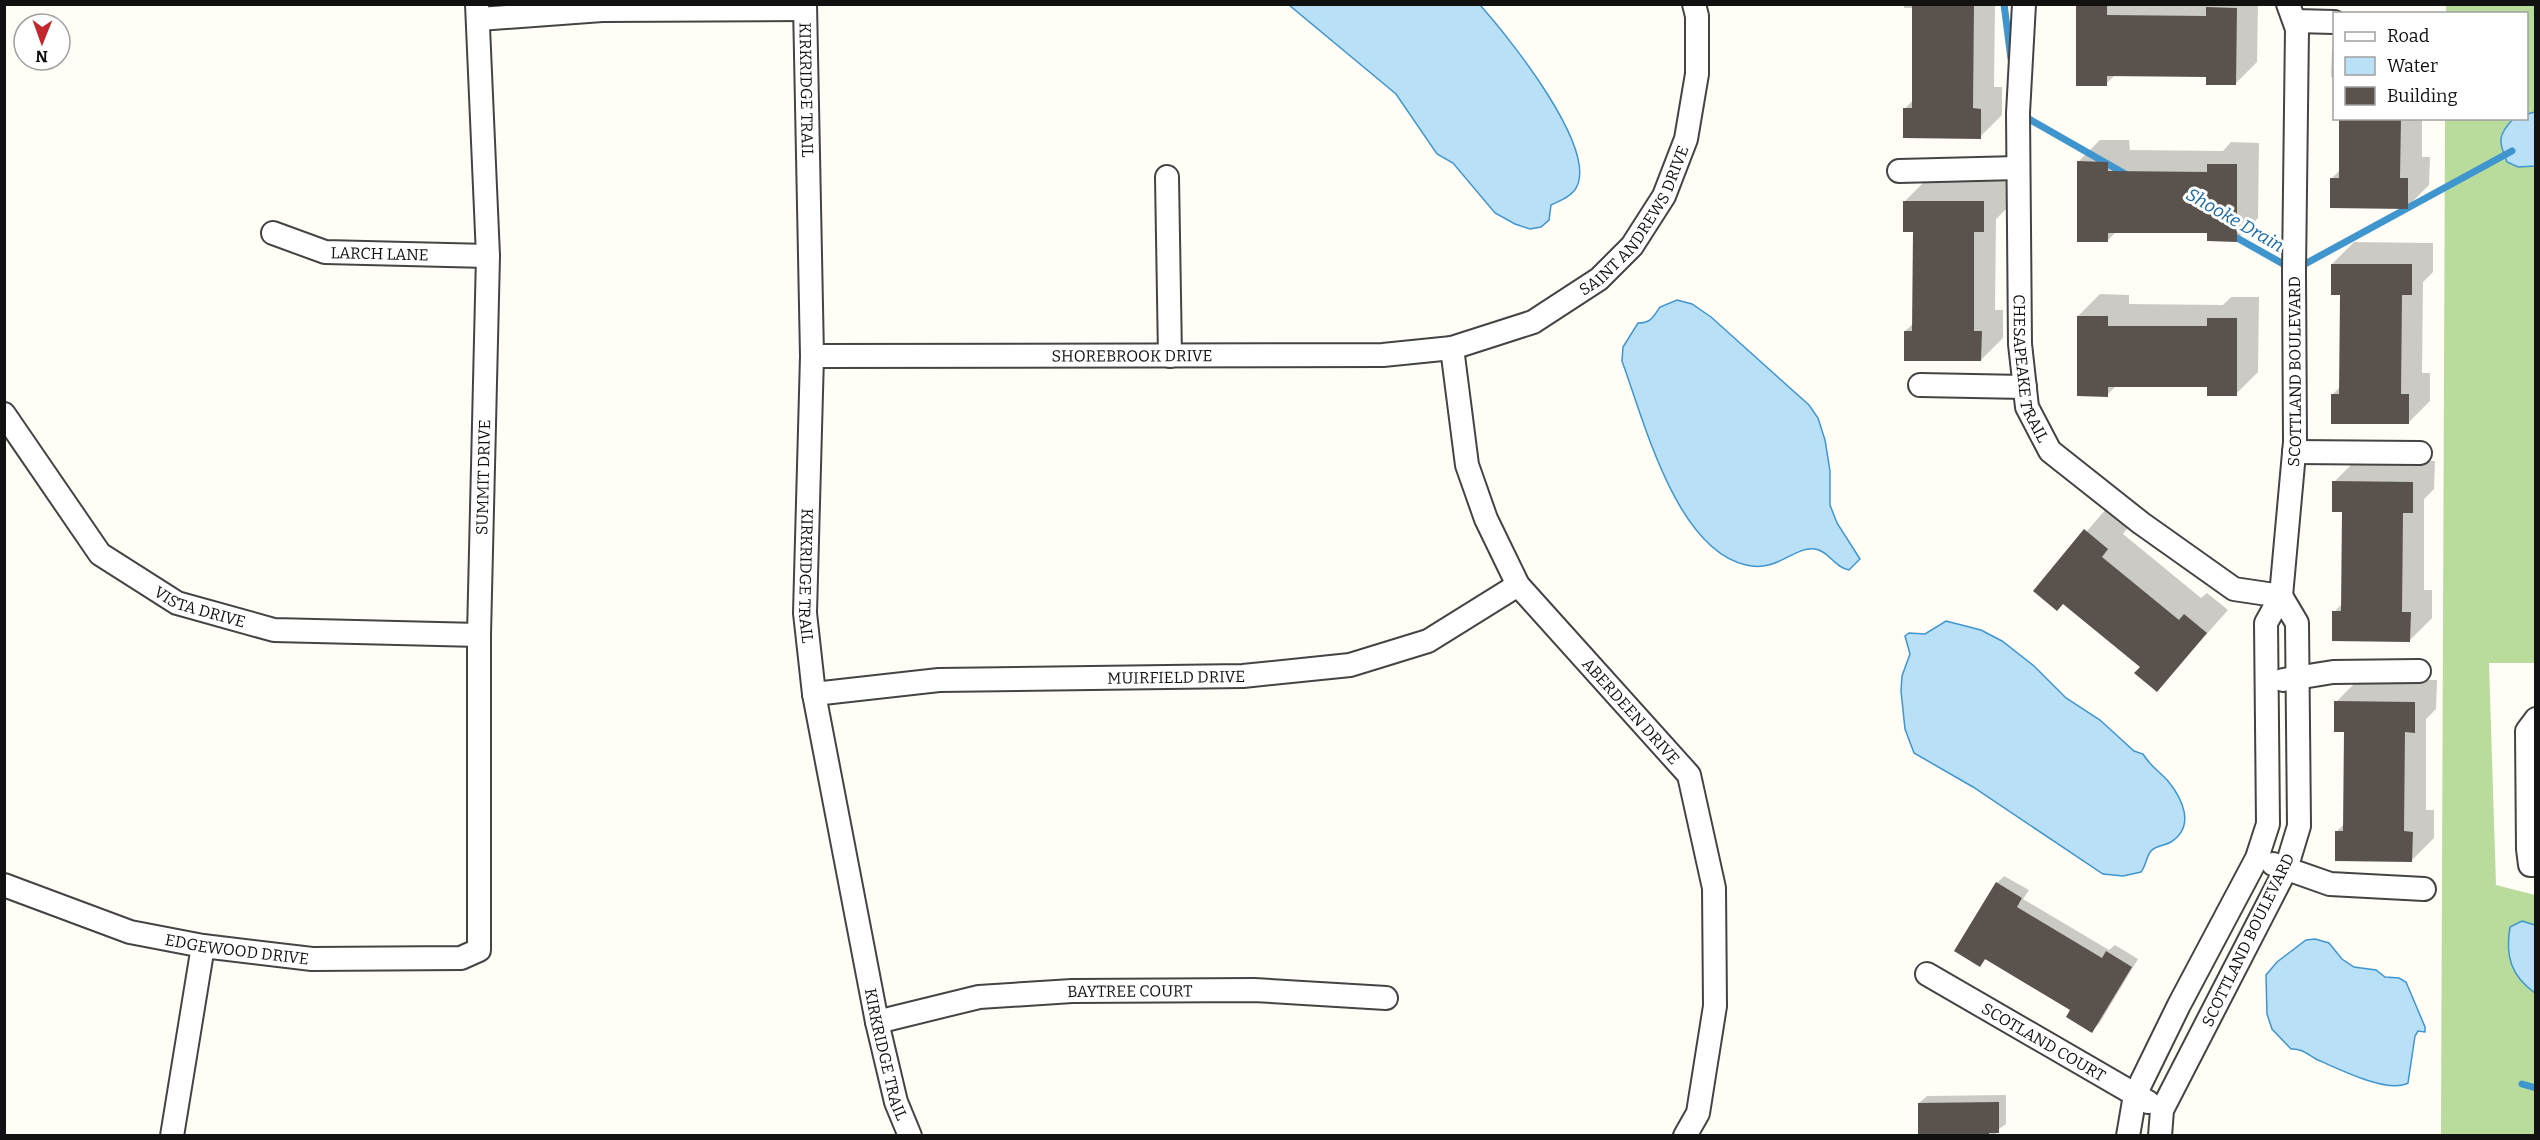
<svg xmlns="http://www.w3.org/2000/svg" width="2540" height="1140" viewBox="0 0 2540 1140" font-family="Bitter,serif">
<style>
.forest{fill:#b9dc9c}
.water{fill:#b9e0f7;stroke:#3f96cf;stroke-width:1.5}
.shadow{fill:#0003}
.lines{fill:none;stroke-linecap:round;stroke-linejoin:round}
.stream{stroke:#3f96cf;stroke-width:7}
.building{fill:#5a524d}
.minor-casing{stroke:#444;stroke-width:26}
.minor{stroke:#fff;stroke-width:22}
.labels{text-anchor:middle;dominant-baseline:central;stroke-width:6;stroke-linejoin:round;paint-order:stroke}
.street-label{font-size:16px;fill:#111;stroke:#fff}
.water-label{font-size:18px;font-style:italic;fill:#1768a6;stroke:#fff}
</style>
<rect width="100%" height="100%" fill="#fffdf5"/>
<polygon class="forest" points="2446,5 2535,5 2535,663 2489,663 2496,885 2535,895 2535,1135 2441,1136 2445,119 2526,118 2526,14 2446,13"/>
<g class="water">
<path d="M1289,5H1480C1506,34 1604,154 1574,191C1567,199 1559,201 1551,205L1549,220L1541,227L1530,229L1515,224L1495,213L1453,163L1437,154L1396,94Z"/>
<path d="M2535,112V166L2518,167L2507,162C2498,141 2498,135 2513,119L2526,118L2527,114Z"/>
<path d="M1677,300L1692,304L1711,317L1809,405L1818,418L1825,440L1830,471V505L1837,523L1860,559L1849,570C1835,568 1829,551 1815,549C1794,546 1777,573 1746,565C1676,549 1644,421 1622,361L1623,347L1638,323C1651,323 1653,317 1660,307Z"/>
<path d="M1946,621L1981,630L2002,641L2034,666L2066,698L2100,720L2134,751L2143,754C2150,766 2159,771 2168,781C2182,798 2196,826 2171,842C2165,846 2156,845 2151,851C2146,857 2146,866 2141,872L2123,876L2103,874L1973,787L1914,753L1905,729L1901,691L1902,676L1910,654L1905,636L1909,633L1925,634Z"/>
<path d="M2522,921L2535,925V993C2511,976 2505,956 2510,927Z"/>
<path d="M2315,939L2329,943L2342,959L2354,967L2376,970L2385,977L2399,978L2406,982L2425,1027V1032L2418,1031L2415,1036L2408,1083C2388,1094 2336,1068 2316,1059C2307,1054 2301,1048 2291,1049L2272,1029L2267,1014L2266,975L2277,962L2306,940Z"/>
</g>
<g class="shadow">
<polygon points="1904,4 1995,4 1994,87 2002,87 2002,115 1980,137 1905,109 1913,100 1914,8 1904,8"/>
<polygon points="2079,4 2258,4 2257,62 2235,84 2207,75 2115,75 2106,84"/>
<polygon points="2334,46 2334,77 2331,77 2332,49"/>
<polygon points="2341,118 2422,118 2422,157 2430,157 2429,185 2407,207 2332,178 2340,170"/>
<polygon points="2100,140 2129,140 2130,150 2223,151 2231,142 2259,143 2258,218 2236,240 2209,232 2117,231 2107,241 2078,162"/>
<polygon points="1927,179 2006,180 2006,209 1996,219 1995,310 2003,310 2003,338 1981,360 1905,331 1914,323 1914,230 1905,201"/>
<polygon points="2354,242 2433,243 2433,272 2423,282 2422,373 2430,373 2430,401 2408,423 2333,394 2341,386 2342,293 2332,264"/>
<polygon points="2100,294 2129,295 2129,304 2223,305 2231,297 2259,297 2258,372 2236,394 2208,386 2117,385 2107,395 2078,316"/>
<polygon points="2356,460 2435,461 2434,489 2424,499 2424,590 2432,590 2432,618 2410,640 2334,612 2343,603 2343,511 2334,482"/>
<polygon points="2107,508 2129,526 2123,534 2201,598 2207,593 2228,610 2157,690 2142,667 2063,602 2035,591"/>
<polygon points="2358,680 2437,680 2436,709 2426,719 2426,810 2434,810 2434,838 2412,860 2336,832 2345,823 2345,731 2336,702"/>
<polygon points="2004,876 2029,890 2023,899 2109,950 2115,945 2138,959 2099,1024 2091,1031 2072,1010 1987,958 1980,965 1997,883"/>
<polygon points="2006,1095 2006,1124 1996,1131 1996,1136 1930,1136 1919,1103 1927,1096"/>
</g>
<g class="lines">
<g class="stream">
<polyline points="2004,4 2011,59"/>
<polyline points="2022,115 2127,175"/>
<polyline points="2230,234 2294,270 2512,151"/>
<polyline points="2522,1084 2536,1088"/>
</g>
</g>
<g class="building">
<polygon points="1912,4 1974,4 1973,108 1981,109 1981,139 1903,138 1903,108 1912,108"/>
<polygon points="2076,5 2107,5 2107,15 2206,16 2206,7 2237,8 2236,85 2206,85 2206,77 2107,76 2107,86 2076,86"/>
<polygon points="2339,118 2401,118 2400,178 2408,178 2408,209 2330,208 2330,178 2339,178"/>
<polygon points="2077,161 2108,162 2108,171 2207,172 2207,164 2237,164 2237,242 2207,241 2207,233 2108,233 2108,242 2077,242"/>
<polygon points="1903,201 1984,201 1984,232 1974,232 1974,331 1982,331 1981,361 1904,361 1904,331 1912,331 1913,232 1903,232"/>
<polygon points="2331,264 2412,264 2412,295 2402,295 2401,394 2409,394 2409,424 2331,424 2331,394 2339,394 2340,295 2331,295"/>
<polygon points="2077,316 2108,316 2108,326 2207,326 2207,318 2237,318 2237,396 2207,396 2207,387 2108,387 2108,397 2077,396"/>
<polygon points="2332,481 2413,482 2413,513 2403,513 2402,612 2411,612 2410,642 2332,641 2332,611 2341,611 2342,512 2332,512"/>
<polygon points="2084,529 2108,549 2102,557 2179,620 2184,614 2207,633 2157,692 2134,673 2140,667 2063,604 2057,611 2033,591"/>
<polygon points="2334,701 2415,702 2415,733 2405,732 2404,831 2413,832 2412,862 2335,861 2335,831 2343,831 2344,732 2334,732"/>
<polygon points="1996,882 2022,898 2017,907 2102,958 2106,951 2132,967 2092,1033 2066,1017 2070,1010 1985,959 1980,967 1954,951"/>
<polygon points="1999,1102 1999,1133 1989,1133 1989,1136 1918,1134 1918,1103"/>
</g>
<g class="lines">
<defs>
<g id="minor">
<path id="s1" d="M805,4L812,356L805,613L814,694L877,1022L896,1102L910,1136"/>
<path id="s2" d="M2024,4L2018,113L2020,344L2027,407L2050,451L2141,523L2234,589L2281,596L2295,442L2294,271L2297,29L2288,4"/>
<polyline points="479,19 602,10 805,9"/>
<polyline points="2295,21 2334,22"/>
<polyline points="1899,171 2018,168"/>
<polyline points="1167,177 1170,356"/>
<path id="s3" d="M273,233L325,252L488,256"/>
<path id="s4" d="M1452,348L1467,465L1486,519L1518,585L1689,775L1714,888L1715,1006L1698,1113L1685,1136"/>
<path id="s5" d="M812,356L1383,355L1452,348L1533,322L1599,279L1632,246L1664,196L1686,139L1697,74V16L1694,4"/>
<polyline points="1920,385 2025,387"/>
<path id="s6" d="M4,414L100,554L177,603L274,630L479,635"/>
<polyline points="2294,452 2420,453"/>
<polyline points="2283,680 2333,672 2419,671"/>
<path id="s7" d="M814,694L939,680L1243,676L1350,665L1428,641L1518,585"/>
<polyline points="2536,719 2527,731 2528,849 2530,865 2536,865"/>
<polyline points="2273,864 2330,884 2424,889"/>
<path id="s8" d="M4,885L130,932L203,946L312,959L461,958L479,950V635L488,256L477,4"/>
<path id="s9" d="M1927,974L2148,1102"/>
<path id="s10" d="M877,1022L979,997L1072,991L1254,990L1386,998"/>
<polyline points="172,1136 203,946"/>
<polyline points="2128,1136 2135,1095 2179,1005 2257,858 2268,824 2266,623 2281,596 2297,623 2299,826 2286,869 2162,1110 2160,1136"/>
</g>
</defs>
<use href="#minor" class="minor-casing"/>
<use href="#minor" class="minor"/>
</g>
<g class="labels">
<g class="street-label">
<text stroke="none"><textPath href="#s1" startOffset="86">KIRKRIDGE TRAIL</textPath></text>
<text stroke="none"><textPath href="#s5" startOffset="873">SAINT ANDREWS DRIVE</textPath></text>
<text stroke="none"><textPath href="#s3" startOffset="110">LARCH LANE</textPath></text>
<text stroke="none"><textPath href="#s5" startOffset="320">SHOREBROOK DRIVE</textPath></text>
<text stroke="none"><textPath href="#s2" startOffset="366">CHESAPEAKE TRAIL</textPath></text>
<text stroke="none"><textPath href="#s2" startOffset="956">SCOTTLAND BOULEVARD</textPath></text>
<text stroke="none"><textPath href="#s8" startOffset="960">SUMMIT DRIVE</textPath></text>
<text stroke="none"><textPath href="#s1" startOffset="572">KIRKRIDGE TRAIL</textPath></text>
<text stroke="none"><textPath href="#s6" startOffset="284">VISTA DRIVE</textPath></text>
<text stroke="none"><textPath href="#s7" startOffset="363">MUIRFIELD DRIVE</textPath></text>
<text stroke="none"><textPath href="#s4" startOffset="418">ABERDEEN DRIVE</textPath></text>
<text transform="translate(2248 940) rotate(-64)">SCOTTLAND BOULEVARD</text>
<text stroke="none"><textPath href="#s8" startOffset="243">EDGEWOOD DRIVE</textPath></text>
<text stroke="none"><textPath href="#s10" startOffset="256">BAYTREE COURT</textPath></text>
<text stroke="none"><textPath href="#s9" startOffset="135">SCOTLAND COURT</textPath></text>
<text stroke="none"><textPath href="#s1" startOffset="1058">KIRKRIDGE TRAIL</textPath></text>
</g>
<g class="water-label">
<text transform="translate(2235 220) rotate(30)">Shooke Drain</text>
</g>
</g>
<rect width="2540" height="1140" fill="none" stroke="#111111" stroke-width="12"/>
<rect x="2333" y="12" width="195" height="108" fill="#ffffff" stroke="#a0a0a0" stroke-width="1.5"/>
<rect x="2345" y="32" width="30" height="9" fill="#ffffff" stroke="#a0a0a0" stroke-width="1.5"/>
<text x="2387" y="42" font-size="18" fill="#111111">Road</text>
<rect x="2345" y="57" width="30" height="18" fill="#b9e0f7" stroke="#a0a0a0" stroke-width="1.5"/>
<text x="2387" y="72" font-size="18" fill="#111111">Water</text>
<rect x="2345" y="87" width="30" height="18" fill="#5a524d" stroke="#a0a0a0" stroke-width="1.5"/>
<text x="2387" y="102" font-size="18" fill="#111111">Building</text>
<g transform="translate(42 42) rotate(181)"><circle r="28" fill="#ffffff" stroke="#a0a0a0" stroke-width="1.5"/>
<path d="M0-4.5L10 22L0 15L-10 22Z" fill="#c4262e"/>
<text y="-9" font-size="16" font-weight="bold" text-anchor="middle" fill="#111111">N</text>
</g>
</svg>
